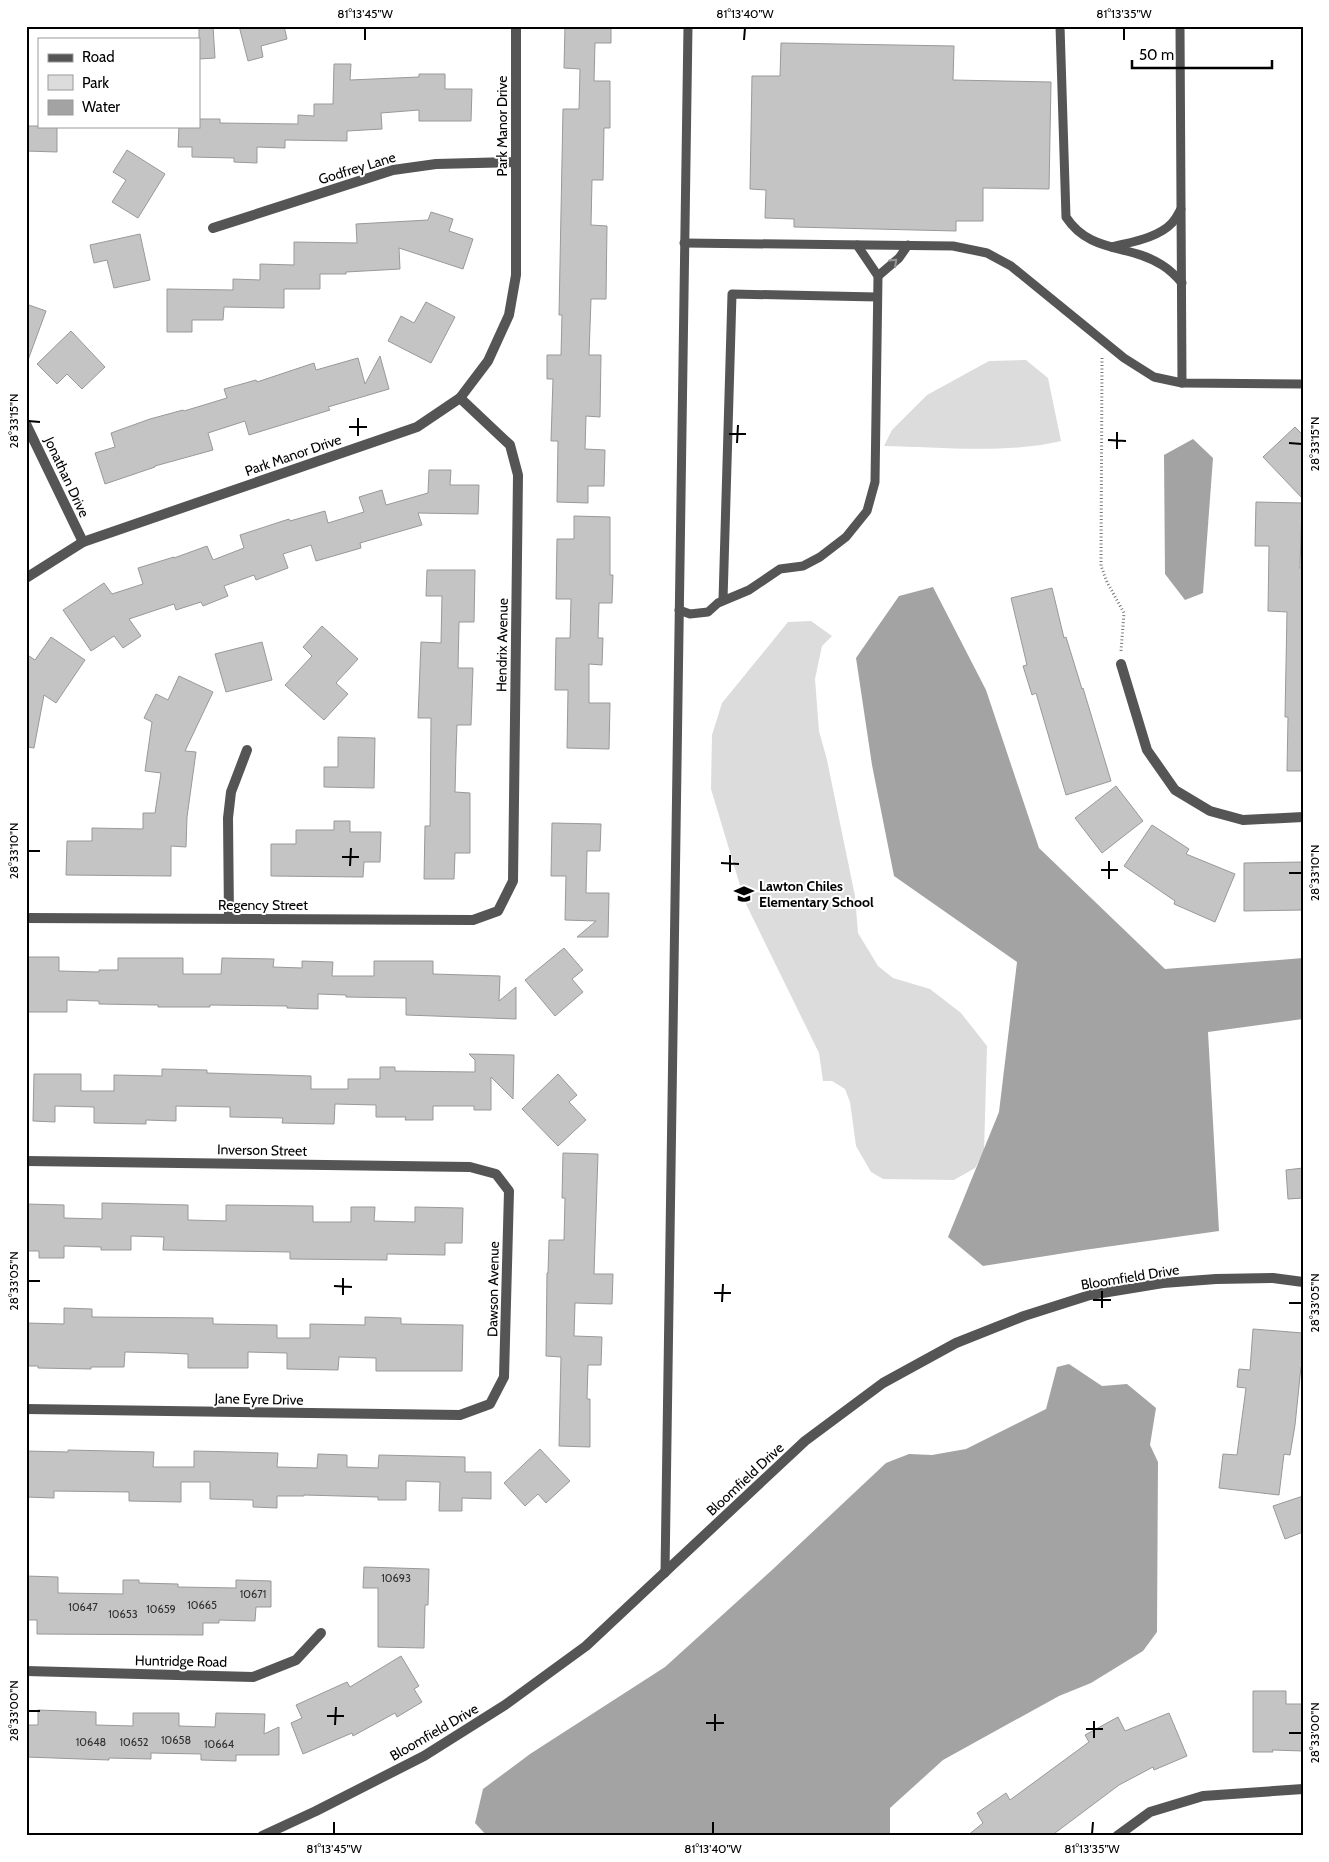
<svg xmlns="http://www.w3.org/2000/svg" width="1329" height="1862" viewBox="0 0 1329 1862" font-family="Cabin,sans-serif">
<style>
.green{fill:#dcdcdc}
.water{fill:#a3a3a3}
.building{fill:#c4c4c4;stroke:#999}
.lines{fill:none;stroke-linecap:round;stroke-linejoin:round}
.path{stroke:#777;stroke-width:3;stroke-dasharray:1 2.5;stroke-linecap:butt}
.service{stroke:#555;stroke-width:9}
.minor{stroke:#555;stroke-width:10}
.tertiary{stroke:#555;stroke-width:10}
.oneway{stroke:#999}
.ticks{fill:none;stroke:#000;stroke-width:2}
.labels{text-anchor:middle;dominant-baseline:central;stroke-width:4;stroke-linejoin:round;paint-order:stroke}
.number-label{font-size:11px;fill:#313131}
.street-label{font-size:14px;fill:#000;stroke:#fff}
.poi-label{font-size:14px;font-weight:bold;fill:#000;stroke:#fff;text-anchor:start}
.neatline{fill:none;stroke:#000;stroke-width:2}
.ticks-label{font-size:12px;text-anchor:middle;fill:#000}
</style>
<rect width="100%" height="100%" fill="#fff"/>
<g class="green">
<path d="M1026,360L1048,378L1061,441C1009,454 938,447 884,446L892,430L927,395L989,361Z"/>
<polygon points="811,621 832,636 822,646 815,679 819,731 827,760 855,896 858,933 878,966 893,978 930,989 961,1013 987,1046 984,1152 975,1168 954,1180 883,1179 871,1172 856,1146 850,1102 845,1089 832,1081 823,1081 819,1053 745,902 711,789 712,735 722,703 788,622"/>
</g>
<g class="water">
<polygon points="1193,439 1213,458 1203,593 1185,600 1165,574 1164,455"/>
<polygon points="933,587 986,690 1039,848 1165,969 1303,958 1303,1019 1208,1032 1219,1231 1084,1250 983,1266 948,1237 999,1112 1017,962 894,876 872,765 856,658 899,596"/>
<polygon points="1069,1364 1102,1386 1127,1384 1156,1408 1150,1445 1158,1462 1157,1632 1143,1651 1091,1683 1059,1696 943,1760 890,1808 890,1836 487,1836 475,1823 483,1789 530,1754 665,1667 772,1570 886,1463 909,1454 932,1455 966,1449 1046,1409 1057,1367"/>
</g>
<g class="building">
<polygon points="199,26 213,26 215,58 199,59"/>
<polygon points="239,26 284,26 287,39 261,46 263,57 248,61"/>
<polygon points="565,26 611,26 611,43 595,43 594,81 610,81 610,128 604,128 603,180 592,180 591,225 607,226 606,299 591,299 589,355 601,355 600,417 586,416 585,449 605,450 604,486 588,486 588,503 557,502 558,441 551,441 553,379 547,379 547,355 561,355 562,315 559,315 563,109 579,109 580,69 564,68"/>
<polygon points="781,43 954,46 953,80 1051,82 1049,189 983,188 983,221 956,221 956,231 794,227 794,219 765,218 766,190 750,189 752,76 780,76"/>
<polygon points="334,64 351,64 350,80 419,77 419,74 445,74 445,89 472,89 471,121 419,121 419,110 381,113 382,129 347,131 347,141 285,140 285,148 257,147 257,163 234,162 234,158 192,157 192,147 178,147 179,126 199,126 199,119 220,119 220,123 298,124 298,115 314,116 314,104 333,104"/>
<polygon points="26,126 57,126 57,152 26,151"/>
<polygon points="127,150 165,174 138,218 112,202 126,180 113,172"/>
<polygon points="431,212 453,219 449,231 473,239 463,269 399,248 400,269 346,272 346,274 320,274 320,289 284,289 284,308 224,307 223,320 192,320 192,332 167,332 167,289 233,290 233,279 260,280 260,264 294,265 294,242 357,243 356,224 428,220"/>
<polygon points="140,234 150,280 114,288 107,260 94,263 90,245"/>
<polygon points="426,302 455,317 431,363 388,341 401,316 414,323"/>
<polygon points="26,304 46,311 28,360 26,360"/>
<polygon points="71,331 105,367 82,389 67,374 57,384 37,364"/>
<polygon points="380,356 389,389 328,407 330,410 249,435 245,421 208,433 213,450 155,466 155,467 105,484 95,453 115,447 111,433 150,419 183,410 184,411 227,398 224,389 256,380 257,382 314,363 316,370 358,358 365,384"/>
<polygon points="1295,427 1303,435 1303,499 1263,457"/>
<polygon points="429,470 451,470 450,485 479,485 478,514 418,513 422,525 360,543 361,548 316,561 311,545 283,554 288,568 256,580 254,575 224,586 228,596 203,606 201,602 176,610 174,604 129,619 141,636 123,648 114,636 91,651 63,610 104,583 112,594 143,584 138,568 174,557 174,558 207,546 213,560 244,548 240,535 289,519 290,521 325,511 328,523 364,512 359,497 382,490 386,505 428,493"/>
<polygon points="1256,502 1302,503 1300,568 1303,568 1303,771 1287,771 1288,717 1285,717 1287,612 1268,611 1269,546 1255,546"/>
<polygon points="574,516 610,517 610,575 613,575 612,603 599,603 598,638 603,638 602,665 589,664 589,703 610,703 609,749 567,748 568,690 555,690 556,638 570,638 571,599 556,599 557,539 574,539"/>
<polygon points="427,570 475,570 474,622 459,622 458,668 473,668 471,725 457,725 456,753 455,792 470,793 470,853 455,853 454,879 424,879 425,826 430,826 431,718 418,718 421,642 441,643 442,596 426,596"/>
<polygon points="1052,588 1064,638 1066,637 1082,689 1083,688 1111,781 1066,795 1036,693 1032,695 1023,666 1027,665 1011,598"/>
<polygon points="322,626 358,659 336,683 348,694 324,720 285,685 312,656 303,647"/>
<polygon points="51,637 85,660 56,703 44,695 34,748 26,747 26,654 35,660"/>
<polygon points="262,642 272,680 226,692 215,654"/>
<polygon points="179,676 213,692 185,751 196,752 187,817 186,847 171,846 171,876 66,875 67,841 92,841 92,828 143,829 143,813 155,813 161,773 145,771 152,722 144,718 156,694 168,700"/>
<polygon points="338,737 375,738 374,788 324,787 324,767 338,767"/>
<polygon points="1116,786 1143,821 1102,853 1075,818"/>
<polygon points="334,821 350,821 350,832 381,832 380,862 364,862 363,877 271,876 271,844 296,844 296,830 334,830"/>
<polygon points="552,823 601,824 600,851 587,851 586,893 609,893 608,937 577,937 596,921 565,920 566,876 551,876"/>
<polygon points="1152,825 1189,849 1186,854 1235,874 1215,922 1174,904 1175,901 1124,866"/>
<polygon points="1303,862 1303,910 1244,911 1244,863"/>
<polygon points="564,948 583,970 572,979 583,992 555,1016 525,980"/>
<polygon points="26,957 59,957 59,971 99,972 99,970 118,970 118,958 183,958 183,974 221,974 222,958 274,959 273,967 302,968 302,961 333,962 332,976 374,976 374,961 433,961 433,974 500,976 499,1001 516,987 516,1019 406,1015 406,998 346,997 346,995 318,994 318,1009 287,1008 287,1006 210,1005 210,1007 158,1007 158,1005 99,1004 99,1001 67,1000 67,1012 26,1012"/>
<polygon points="469,1054 514,1055 513,1099 491,1077 491,1110 474,1110 474,1106 433,1106 433,1120 405,1120 406,1117 376,1117 376,1105 335,1104 334,1124 282,1123 283,1118 230,1117 230,1107 176,1106 176,1121 146,1120 146,1124 94,1123 94,1107 55,1106 55,1122 33,1121 34,1074 81,1074 81,1091 114,1091 114,1075 162,1076 162,1069 207,1070 207,1073 311,1076 311,1089 348,1089 348,1079 380,1079 380,1067 395,1067 395,1071 475,1072 475,1060"/>
<polygon points="558,1074 577,1095 569,1102 586,1120 558,1146 522,1109"/>
<polygon points="563,1153 598,1154 594,1274 613,1274 612,1304 575,1303 574,1336 602,1337 601,1365 588,1365 587,1399 590,1399 590,1447 559,1446 561,1357 546,1356 547,1273 548,1273 549,1240 564,1240 565,1198 562,1198"/>
<polygon points="1303,1168 1303,1198 1288,1199 1286,1170"/>
<polygon points="102,1203 188,1205 188,1220 226,1221 226,1205 313,1206 313,1222 351,1222 351,1207 375,1207 374,1221 415,1222 415,1207 463,1208 462,1243 445,1243 445,1255 387,1254 387,1260 290,1259 290,1252 163,1250 164,1237 131,1236 131,1250 101,1250 101,1247 64,1246 64,1258 39,1258 39,1251 26,1251 26,1204 64,1205 64,1218 102,1219"/>
<polygon points="64,1308 92,1309 92,1317 213,1318 213,1324 277,1325 277,1338 310,1338 310,1324 365,1325 365,1317 401,1318 401,1324 463,1325 462,1371 376,1371 376,1358 339,1357 338,1370 287,1369 287,1353 248,1352 248,1368 188,1368 188,1354 166,1353 125,1352 124,1367 91,1367 91,1369 38,1368 38,1366 26,1366 26,1323 64,1324"/>
<polygon points="1253,1329 1303,1333 1303,1367 1301,1367 1295,1425 1290,1455 1284,1454 1279,1495 1219,1488 1223,1454 1237,1455 1246,1388 1237,1387 1239,1369 1250,1370"/>
<polygon points="540,1449 570,1481 546,1503 538,1494 525,1506 504,1483"/>
<polygon points="68,1450 154,1452 153,1467 194,1467 194,1451 278,1453 277,1467 317,1468 318,1454 347,1455 347,1467 378,1468 379,1455 465,1457 465,1472 491,1472 491,1499 462,1498 462,1511 439,1511 440,1482 406,1481 406,1500 378,1500 378,1497 304,1495 304,1496 277,1496 277,1508 253,1507 253,1500 210,1499 210,1482 181,1482 181,1502 129,1501 129,1492 54,1491 54,1498 26,1497 26,1451 68,1452"/>
<polygon points="1303,1496 1303,1532 1285,1539 1273,1506"/>
<polygon points="364,1567 429,1569 428,1605 425,1605 424,1648 378,1647 378,1588 363,1588"/>
<polygon points="26,1576 58,1577 58,1593 123,1594 123,1580 139,1580 139,1583 178,1584 178,1587 236,1588 236,1580 271,1581 271,1607 256,1607 255,1621 219,1620 219,1623 203,1623 203,1635 37,1634 37,1620 26,1620"/>
<polygon points="401,1656 419,1686 414,1689 422,1702 397,1717 395,1713 353,1736 352,1733 303,1754 291,1723 302,1718 296,1705 347,1682 350,1687"/>
<polygon points="1253,1691 1286,1691 1286,1704 1303,1704 1303,1751 1272,1750 1273,1752 1253,1752"/>
<polygon points="38,1710 96,1712 96,1725 133,1726 133,1713 179,1713 179,1726 215,1727 216,1713 265,1714 264,1734 279,1727 279,1755 236,1755 236,1761 201,1760 201,1754 151,1753 151,1759 109,1758 109,1760 26,1757 26,1725 38,1725"/>
<polygon points="1169,1713 1187,1756 1154,1770 1153,1767 1119,1785 1051,1836 967,1836 983,1823 977,1813 1006,1793 1010,1800 1089,1742 1085,1735 1118,1717 1125,1731"/>
</g>
<g class="lines">
<polyline class="path" points="1102,358 1101,566 1107,582 1124,613 1121,651"/>
<g class="service">
<path d="M1060,26L1066,217C1090,254 1130,244 1162,265C1170,270 1176,276 1182,283"/>
<polyline points="1180,26 1182,383"/>
<polyline points="684,243 953,246 987,253 1011,266 1124,358 1154,377 1182,383 1303,384"/>
<path d="M1112,247C1131,242 1158,238 1172,223C1176,219 1178,214 1181,209"/>
<polyline points="878,276 899,258 908,245"/>
<polyline points="723,600 732,294 877,297"/>
<polyline points="679,610 690,614 708,612 718,603 749,590 780,569 803,566 820,557 846,537 867,511 875,482 878,276 857,245"/>
<polyline points="665,1573 688,26"/>
</g>
<g class="minor">
<polyline points="213,228 393,170 436,164 515,162"/>
<polyline points="26,424 83,542"/>
<polyline points="26,578 83,542 417,427 460,398 488,361 509,315 516,275 516,26"/>
<polyline points="1121,664 1147,750 1175,790 1210,811 1243,820 1303,817"/>
<polyline points="26,918 473,920 498,911 513,881 518,475 510,445 460,398"/>
<polyline points="229,918 228,818 231,792 247,750"/>
<polyline points="26,1161 470,1167 496,1174 509,1191 504,1377 490,1404 460,1415 26,1409"/>
<polyline points="26,1671 253,1677 296,1660 321,1633"/>
<polyline points="1117,1836 1150,1812 1203,1796 1303,1789"/>
</g>
<polyline class="tertiary" points="262,1836 316,1811 424,1756 505,1705 586,1646 805,1441 883,1383 956,1343 1024,1316 1090,1295 1163,1283 1216,1279 1273,1278 1303,1282"/>
</g>
<defs><path id="oneway-chevron" d="M-2-3.5L2.5 0L-2 3.5" fill="none" stroke-width="1.6" stroke-linecap="round" stroke-linejoin="round" transform="scale(1.25)"/></defs>
<use class="oneway" href="#oneway-chevron" transform="translate(894 262) rotate(-43)"/>
<path class="ticks" d="M365,40V28M744,40L745,28M1124,40V28M28,421L40,422M349,427H367M729,434H746M358,436V418M1108,440L1126,441M737,443L738,425M1289,443L1302,444M1117,449V432M28,851H40M342,857H359M721,863L739,864M350,866L351,848M1101,870H1118M730,872V855M1289,873H1302M1109,879V861M28,1281H40M334,1286L352,1287M714,1293H731M343,1295V1278M1093,1300H1111M722,1302L723,1284M1289,1303H1302M1102,1308V1291M28,1711H40M327,1716H344M706,1723H724M335,1725L336,1707M1086,1729H1103M715,1731V1714M1289,1733H1302M1094,1738V1721M334,1834V1822M713,1834V1822M1092,1834L1093,1822"/>
<defs>
<symbol id="school-bare" viewBox="-9 -9 18 18"><path d="M0-5L7-2L0 1L-7-2ZM-4 1L0 2.5L4 1V4Q0 6-4 4Z" fill="#000" stroke="#fff" stroke-width="2.5" paint-order="stroke"/></symbol>
</defs>
<g fill-rule="evenodd">
<use href="#school-bare" x="730" y="880" width="28" height="28"/>
</g>
<g class="labels">
<g class="number-label">
<text x="396" y="1578">10693</text>
<text x="253" y="1594">10671</text>
<text x="202" y="1605">10665</text>
<text x="83" y="1607">10647</text>
<text x="161" y="1609">10659</text>
<text x="123" y="1614">10653</text>
<text x="176" y="1740">10658</text>
<text x="91" y="1742">10648</text>
<text x="134" y="1742">10652</text>
<text x="219" y="1744">10664</text>
</g>
<g class="street-label">
<text transform="translate(502 126) rotate(-90)">Park Manor Drive</text>
<text transform="translate(357 168) rotate(-17)">Godfrey Lane</text>
<text transform="translate(293 455) rotate(-19)">Park Manor Drive</text>
<text transform="translate(67 477) rotate(65)">Jonathan Drive</text>
<text transform="translate(502 645) rotate(-89)">Hendrix Avenue</text>
<text x="263" y="905">Regency Street</text>
<text transform="translate(262 1150) rotate(1)">Inverson Street</text>
<text transform="translate(1130 1277) rotate(-9)">Bloomfield Drive</text>
<text transform="translate(493 1289) rotate(-89)">Dawson Avenue</text>
<text transform="translate(259 1399) rotate(1)">Jane Eyre Drive</text>
<text transform="translate(745 1479) rotate(-43)">Bloomfield Drive</text>
<text transform="translate(181 1661) rotate(1)">Huntridge Road</text>
<text transform="translate(434 1732) rotate(-30)">Bloomfield Drive</text>
</g>
<g class="poi-label">
<text x="759" y="886">Lawton Chiles<tspan x="759" dy="16">Elementary School</tspan></text>
</g>
</g>
<rect width="1329" height="1862" fill="none" stroke="#ffffff" stroke-width="55"/>
<rect x="38" y="38" width="162" height="90" fill="#ffffff" stroke="#999999"/>
<rect x="48" y="54" width="25" height="8" fill="#555555" stroke="#999999"/>
<text x="82" y="62" font-size="15" fill="#000000">Road</text>
<rect x="48" y="75" width="25" height="15" fill="#dcdcdc" stroke="#999999"/>
<text x="82" y="88" font-size="15" fill="#000000">Park</text>
<rect x="48" y="100" width="25" height="15" fill="#a3a3a3" stroke="#999999"/>
<text x="82" y="112" font-size="15" fill="#000000">Water</text>
<path d="M1132 60v8h140v-8" fill="none" stroke="#000000" stroke-width="2.5"/>
<text x="1139" y="60" font-size="15" fill="#000000" stroke="#ffffff" stroke-width="4" paint-order="stroke">50 m</text>
<rect x="28" y="28" width="1274" height="1806" class="neatline"/>
<g class="ticks-label">
<text x="365" y="18">81°13'45"W</text>
<text x="745" y="18">81°13'40"W</text>
<text x="1124" y="18">81°13'35"W</text>
<text transform="translate(14 421) rotate(-90)" y="4">28°33'15"N</text>
<text transform="translate(1315 444) rotate(-90)" y="4">28°33'15"N</text>
<text transform="translate(14 851) rotate(-90)" y="4">28°33'10"N</text>
<text transform="translate(1315 873) rotate(-90)" y="4">28°33'10"N</text>
<text transform="translate(14 1281) rotate(-90)" y="4">28°33'05"N</text>
<text transform="translate(1315 1303) rotate(-90)" y="4">28°33'05"N</text>
<text transform="translate(14 1711) rotate(-90)" y="4">28°33'00"N</text>
<text transform="translate(1315 1733) rotate(-90)" y="4">28°33'00"N</text>
<text x="334" y="1853">81°13'45"W</text>
<text x="713" y="1853">81°13'40"W</text>
<text x="1092" y="1853">81°13'35"W</text>
</g>
</svg>
